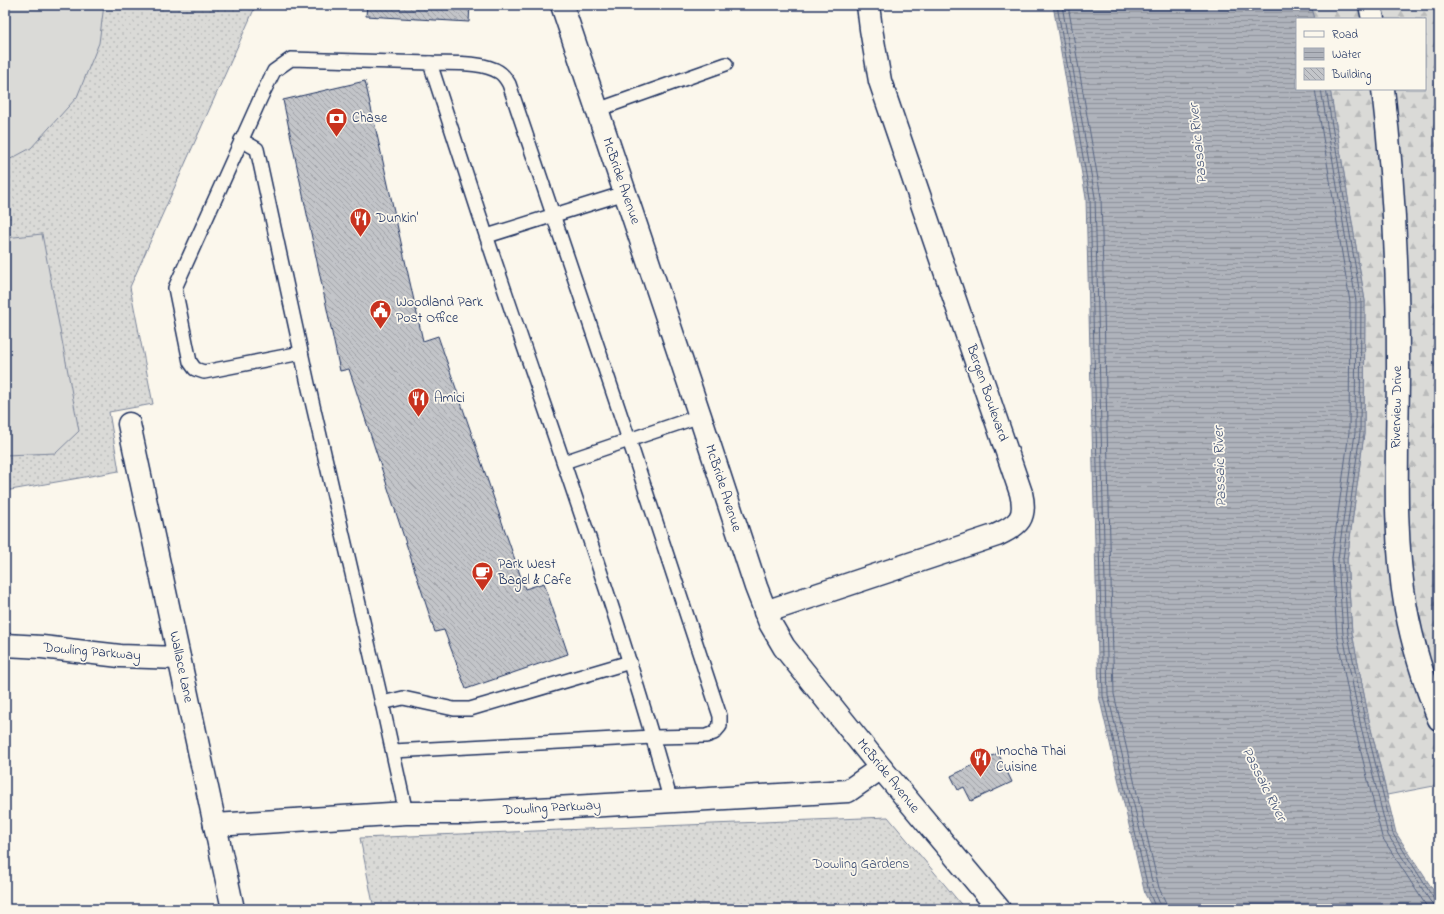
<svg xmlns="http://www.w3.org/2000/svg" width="1444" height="914" viewBox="0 0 1444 914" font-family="'Indie Flower',sans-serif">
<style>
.grass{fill:url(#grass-dots);stroke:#7a849a}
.forest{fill:url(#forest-firs);stroke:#7a849a}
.garden{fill:#dadad7;stroke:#7a849a}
.water{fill:url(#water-rules);stroke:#747e96}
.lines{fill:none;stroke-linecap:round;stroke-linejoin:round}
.shore{stroke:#566483;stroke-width:1}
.building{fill:url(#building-back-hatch);stroke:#1b2f5e}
.lane-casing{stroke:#1b2f5e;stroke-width:16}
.street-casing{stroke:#1b2f5e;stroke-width:25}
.secondary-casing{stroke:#1b2f5e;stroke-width:25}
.lane{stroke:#fbf7ec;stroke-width:13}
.street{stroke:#fbf7ec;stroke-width:22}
.secondary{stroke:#fbf7ec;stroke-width:22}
.labels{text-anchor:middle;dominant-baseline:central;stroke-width:3.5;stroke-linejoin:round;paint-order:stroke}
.poi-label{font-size:14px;fill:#1b2f5e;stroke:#fbf7ec;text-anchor:start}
.street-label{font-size:14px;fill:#1b2f5e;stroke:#fbf7ec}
.park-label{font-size:14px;fill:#415176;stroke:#fbf7ec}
.water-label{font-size:15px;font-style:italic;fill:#47577a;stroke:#fbf7ec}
</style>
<defs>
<pattern id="grass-dots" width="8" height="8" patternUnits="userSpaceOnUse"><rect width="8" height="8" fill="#dadad7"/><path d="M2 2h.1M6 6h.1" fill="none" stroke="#babbbb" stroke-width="1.8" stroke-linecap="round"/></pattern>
<pattern id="forest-firs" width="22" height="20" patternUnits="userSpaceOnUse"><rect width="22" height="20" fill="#dadad7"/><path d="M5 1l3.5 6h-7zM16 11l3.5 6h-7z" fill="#babbbb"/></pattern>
<pattern id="water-rules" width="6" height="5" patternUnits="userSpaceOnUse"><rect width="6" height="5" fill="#afb3bb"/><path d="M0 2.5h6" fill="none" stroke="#8e929b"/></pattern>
<pattern id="building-back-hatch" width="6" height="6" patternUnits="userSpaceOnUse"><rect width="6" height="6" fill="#c3c5c9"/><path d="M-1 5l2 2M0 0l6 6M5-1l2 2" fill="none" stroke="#9ea0a6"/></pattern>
</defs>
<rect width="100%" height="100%" fill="#fbf7ec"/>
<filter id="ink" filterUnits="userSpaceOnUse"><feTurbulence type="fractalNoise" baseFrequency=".025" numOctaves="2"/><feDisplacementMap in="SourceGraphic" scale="8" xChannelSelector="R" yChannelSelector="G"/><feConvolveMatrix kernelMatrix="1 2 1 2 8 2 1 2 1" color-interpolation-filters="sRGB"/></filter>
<g filter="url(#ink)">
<g class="grass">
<polygon points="5,5 256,5 130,287 153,404 109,412 119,471 5,491"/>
<polygon points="888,817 965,909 374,909 360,838"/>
</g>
<polygon class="forest" points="1311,5 1439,5 1439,785 1387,795 1370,725 1352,633 1347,560 1364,434 1365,301 1330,89 1425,89 1425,19 1315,19"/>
<g class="garden">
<polygon points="5,5 104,5 99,43 77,97 31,148 5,162"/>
<polygon points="42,234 79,431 56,453 5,455 5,238"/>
</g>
<polygon class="water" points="1053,5 1311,5 1315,19 1297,19 1297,89 1330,89 1365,301 1364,434 1347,560 1352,633 1370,725 1396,833 1439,899 1439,909 1153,909 1145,894 1099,696 1086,198"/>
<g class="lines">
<g class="shore">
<polyline points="1057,5 1090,198 1103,696 1149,892 1156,909"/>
<polyline points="1062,5 1095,197 1108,695 1154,890 1160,904 1161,909"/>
<polyline points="1068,5 1101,197 1114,694 1159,888 1166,903 1167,909"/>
<polyline points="1315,89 1350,302 1349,432 1332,558 1337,635 1355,728 1382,837 1425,904 1429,909"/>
<polyline points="1321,89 1356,301 1355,433 1338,559 1343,635 1361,727 1388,835 1430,901 1434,905 1439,906"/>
<polyline points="1326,89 1361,301 1360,433 1343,559 1348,634 1366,726 1393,834 1434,899 1439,901"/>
</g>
</g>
<g class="building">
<polygon points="367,5 470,5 469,22 366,16"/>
<polygon points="365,81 423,341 438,336 525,589 544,583 568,654 466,689 444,630 435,632 349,369 340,371 283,100"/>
<polygon points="998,753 1012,782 971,801 964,787 958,790 951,776"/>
</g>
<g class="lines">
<defs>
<g id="lane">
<polyline points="597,110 726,64"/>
<polyline points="241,140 257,149 308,384 382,703 406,813"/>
<polyline points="487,236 625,193"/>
<path d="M301,353L204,372L195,369L190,362L175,288L261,97L274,71L291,59L430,63C449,122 468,180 487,238C550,426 618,611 671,802"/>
<polyline points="564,462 700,416"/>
<polyline points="382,703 403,698 454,709 470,709 630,662"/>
<path d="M393,751L653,737L706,736L714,733L720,726V716L629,440L509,84C506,79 504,75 499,72C482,61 450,64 430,63"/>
</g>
<g id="street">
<polyline points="129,424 233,909"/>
<path d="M765,612L997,535C1019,525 1027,518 1021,493L880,81L871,29L868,5"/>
<polyline points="5,645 42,647 120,656 179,658"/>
<polyline points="215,825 406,813 468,813 848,791 881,768"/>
</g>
<g id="secondary">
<polyline points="562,5 700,416 756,587 770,623 784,647 881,768 999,909"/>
<polyline points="1370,5 1373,19"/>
<path d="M1383,89C1394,181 1398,274 1398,367C1398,447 1392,529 1406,609C1413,646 1425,684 1439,719"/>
</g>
</defs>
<use href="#lane" class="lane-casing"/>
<use href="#street" class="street-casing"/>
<use href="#secondary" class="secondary-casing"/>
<use href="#lane" class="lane"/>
<use href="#street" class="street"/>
<use href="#secondary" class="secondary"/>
</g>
</g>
<defs>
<symbol id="bank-pin" viewBox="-11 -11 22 30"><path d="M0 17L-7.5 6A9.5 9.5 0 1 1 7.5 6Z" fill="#c8321e" stroke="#fbf7ec"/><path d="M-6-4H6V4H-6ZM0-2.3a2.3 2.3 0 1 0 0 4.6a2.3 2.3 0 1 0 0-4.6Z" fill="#fff"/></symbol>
<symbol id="restaurant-pin" viewBox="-11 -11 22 30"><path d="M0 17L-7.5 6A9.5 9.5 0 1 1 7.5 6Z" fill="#c8321e" stroke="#fbf7ec"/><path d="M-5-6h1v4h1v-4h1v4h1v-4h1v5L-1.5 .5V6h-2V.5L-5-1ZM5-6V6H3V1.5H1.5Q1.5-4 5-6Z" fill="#fff"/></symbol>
<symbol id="civic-pin" viewBox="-11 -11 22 30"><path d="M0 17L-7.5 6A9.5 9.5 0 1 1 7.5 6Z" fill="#c8321e" stroke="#fbf7ec"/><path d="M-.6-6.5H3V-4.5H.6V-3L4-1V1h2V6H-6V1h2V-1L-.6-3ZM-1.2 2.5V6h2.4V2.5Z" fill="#fff"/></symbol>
<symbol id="cafe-pin" viewBox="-11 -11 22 30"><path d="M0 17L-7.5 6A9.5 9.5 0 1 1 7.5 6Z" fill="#c8321e" stroke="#fbf7ec"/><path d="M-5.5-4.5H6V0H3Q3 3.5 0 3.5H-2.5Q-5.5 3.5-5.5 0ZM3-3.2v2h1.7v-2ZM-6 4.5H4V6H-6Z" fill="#fff"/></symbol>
</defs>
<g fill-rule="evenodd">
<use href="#bank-pin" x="324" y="106" width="25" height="34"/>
<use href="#restaurant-pin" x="348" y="206" width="25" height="34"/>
<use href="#civic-pin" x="368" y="298" width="25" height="34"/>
<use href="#restaurant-pin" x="406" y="386" width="25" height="34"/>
<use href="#cafe-pin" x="470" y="560" width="25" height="34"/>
<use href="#restaurant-pin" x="968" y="746" width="25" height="34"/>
</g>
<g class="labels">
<g class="poi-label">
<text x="352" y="118">Chase</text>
<text x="376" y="218">Dunkin'</text>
<text x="396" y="302">Woodland Park<tspan x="396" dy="16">Post Office</tspan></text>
<text x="434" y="398">Amici</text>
<text x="498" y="564">Park West<tspan x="498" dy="16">Bagel &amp; Cafe</tspan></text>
<text x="996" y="751">Imocha Thai<tspan x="996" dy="16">Cuisine</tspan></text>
</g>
<g class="street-label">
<text transform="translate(621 181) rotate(71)">McBride Avenue</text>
<text transform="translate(987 393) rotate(71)">Bergen Boulevard</text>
<text transform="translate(1397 407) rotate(-89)">Riverview Drive</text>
<text transform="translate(723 488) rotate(72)">McBride Avenue</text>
<text transform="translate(92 652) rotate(5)">Dowling Parkway</text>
<text transform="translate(181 667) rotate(78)">Wallace Lane</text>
<text transform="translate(888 776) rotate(51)">McBride Avenue</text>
<text transform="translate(552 808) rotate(-3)">Dowling Parkway</text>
</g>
<g class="park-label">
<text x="861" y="864">Dowling Gardens</text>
</g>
<g class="water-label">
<text transform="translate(1198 144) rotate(-96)">Passaic River</text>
<text transform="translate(1220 467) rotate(-92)">Passaic River</text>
<text transform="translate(1264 784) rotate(63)">Passaic River</text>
</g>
</g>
<rect width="1444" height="914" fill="none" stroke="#fbf7ec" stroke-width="20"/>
<rect x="10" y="10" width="1424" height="894" fill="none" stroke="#1b2f5e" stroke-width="1.5" filter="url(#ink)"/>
<rect x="1296" y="18" width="130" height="72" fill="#fbf7ec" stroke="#a1a7b3"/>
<rect x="1304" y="31" width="20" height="6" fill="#fbf7ec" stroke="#a1a7b3"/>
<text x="1332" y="38" font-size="12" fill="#1b2f5e">Road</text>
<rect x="1304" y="48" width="20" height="12" fill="url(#water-rules)" stroke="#a1a7b3"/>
<text x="1332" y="58" font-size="12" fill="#1b2f5e">Water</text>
<rect x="1304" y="68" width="20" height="12" fill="url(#building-back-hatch)" stroke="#a1a7b3"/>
<text x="1332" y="78" font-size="12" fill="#1b2f5e">Building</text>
</svg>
